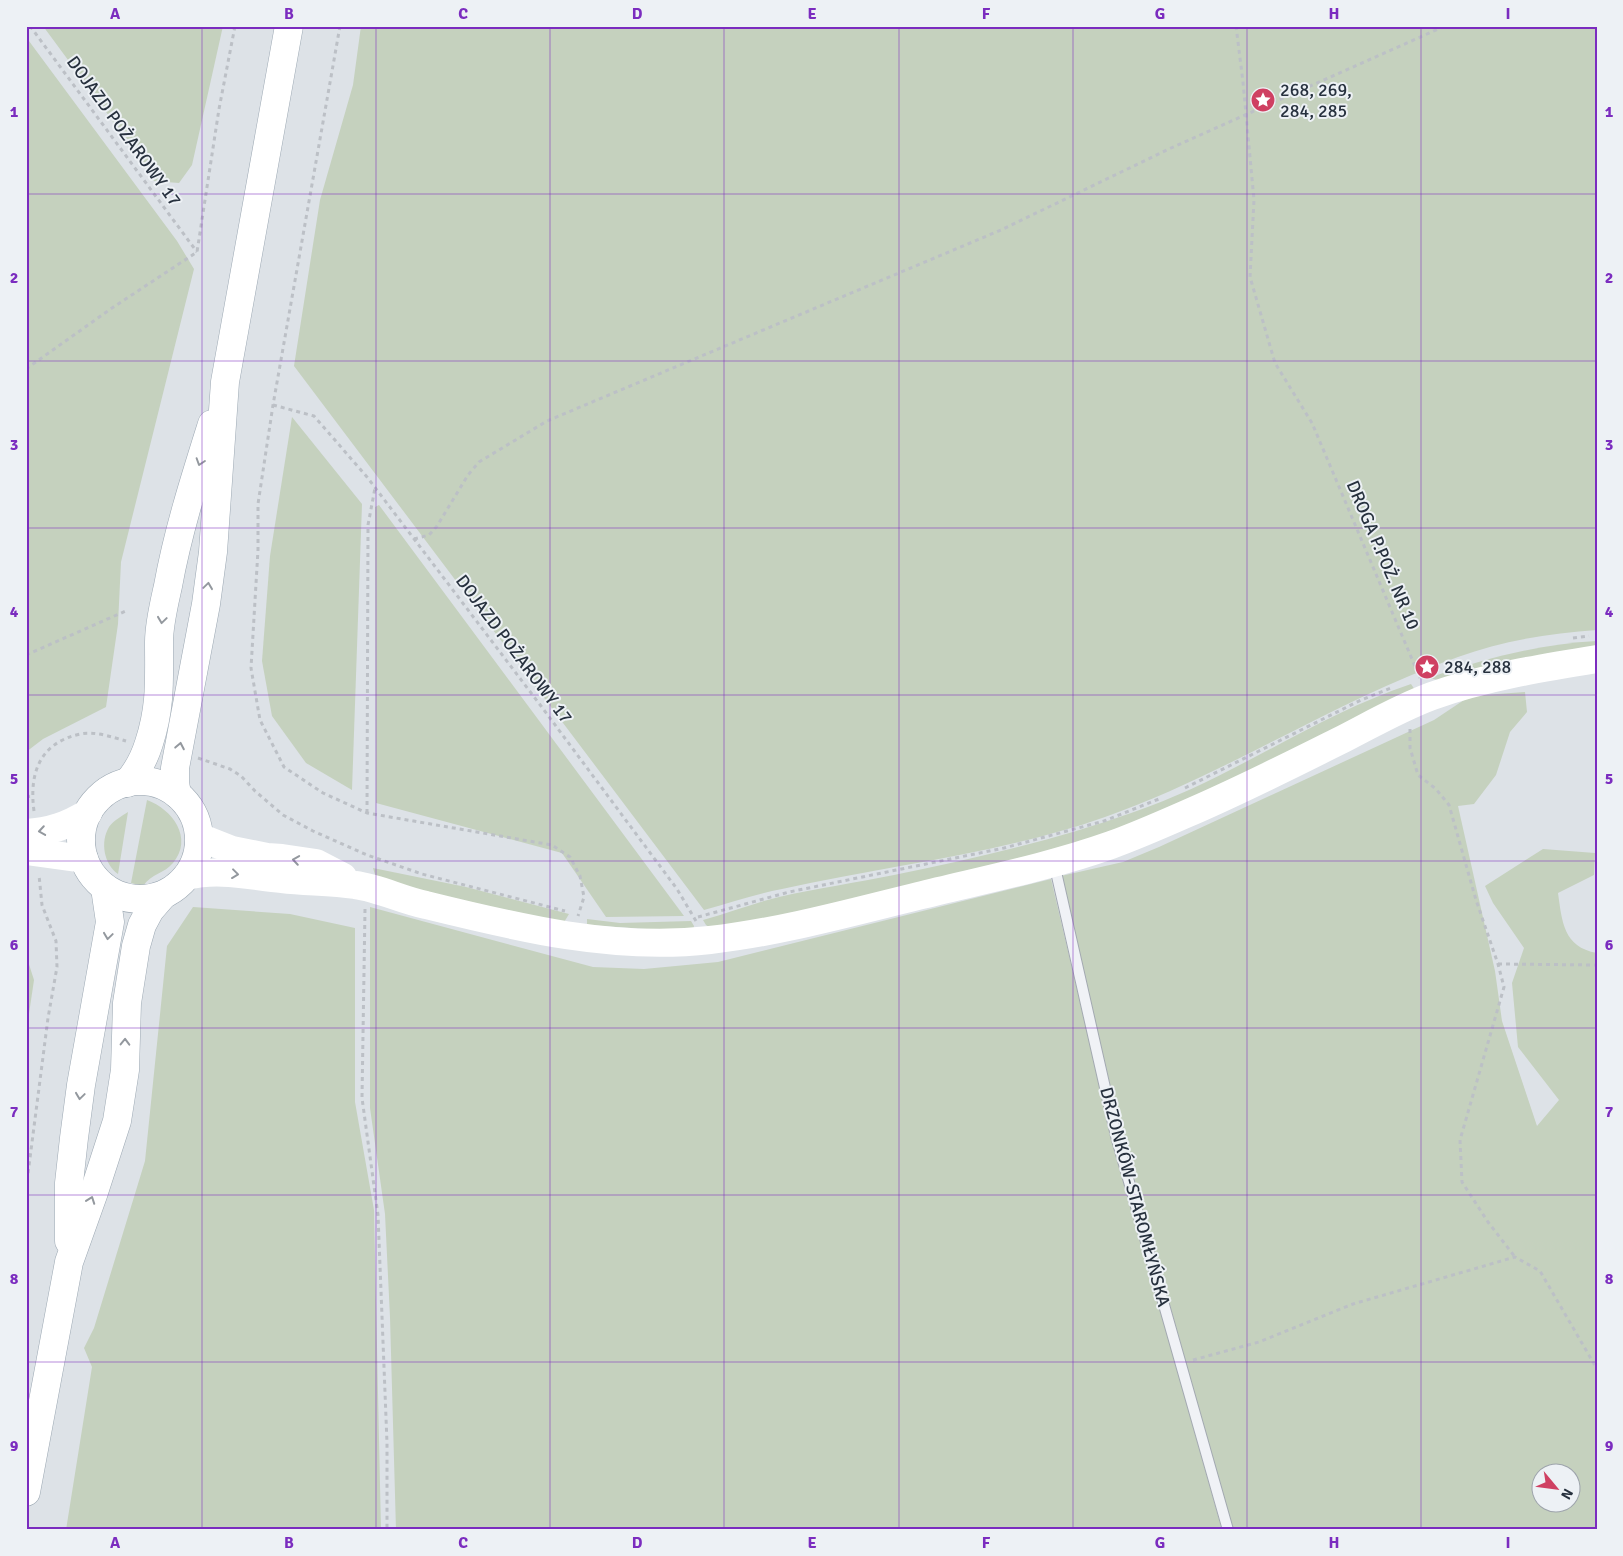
<svg xmlns="http://www.w3.org/2000/svg" width="1623" height="1556" viewBox="0 0 1623 1556" font-family="Signika,sans-serif">
<style>
.green{fill:#c5d1be;fill-rule:evenodd}
.lines{fill:none;stroke-linecap:round;stroke-linejoin:round}
.lane-casing{stroke:#a3a9b1;stroke-width:12}
.primary-casing{stroke:#9ca8b3;stroke-width:29}
.path{stroke:#bcc0c6;stroke-width:3;stroke-dasharray:4 4;stroke-linecap:butt}
.lane{stroke:#f0f2f6;stroke-width:10}
.secondary{stroke:#fff;stroke-width:28}
.primary{stroke:#fff;stroke-width:28}
.oneway{stroke:#93989e}
.grid{fill:none;stroke:#7b2cbf;stroke-width:1;stroke-opacity:0.55}
.labels{text-anchor:middle;dominant-baseline:central;stroke-width:4;stroke-linejoin:round;paint-order:stroke}
.poi-label{font-size:18px;fill:#27313e;stroke:#edf1f5;text-anchor:start}
.street-label{font-size:18px;fill:#27313e;stroke:#edf1f5}
.neatline{fill:none;stroke:#7b2cbf;stroke-width:2}
.grid-label{font-size:16px;text-anchor:middle;font-weight:bold;fill:#7b2cbf}
</style>
<rect width="100%" height="100%" fill="#dde2e7"/>
<g class="green">
<polygon points="43,26 223,26 192,165 179,183 154,181 102,106"/>
<path d="M361,26H1597V630C1550,633 1502,641 1458,657C1336,700 1227,774 1105,817C1000,854 890,865 782,889C756,894 730,903 704,910L294,366L320,200L353,85Z"/>
<polygon points="26,37 177,241 194,269 121,562 118,624 106,707 43,739 26,752"/>
<polygon points="292,417 362,504 352,790 306,763 272,716 262,661 270,556"/>
<polygon points="379,505 684,916 606,917 562,853 376,803 375,507"/>
<path d="M1597,641V651L1442,681L1429,678C1483,659 1539,644 1597,641Z"/>
<path d="M1411,684L1415,690L1143,824L988,871L713,930L706,925L703,920C729,913 754,903 779,897C817,888 856,883 894,875C976,858 1056,840 1134,812C1231,779 1315,716 1411,684Z"/>
<path d="M1525,692L1527,712L1510,732L1496,775L1474,804L1458,806L1495,971L1502,1021L1537,1126L1559,1100L1518,1047L1512,983L1524,948L1493,903L1485,886L1543,849L1595,853L1594,875L1558,893C1562,921 1563,947 1597,953V1530H1233L1121,1131L1061,876L1123,862L1159,847L1434,720L1470,696ZM1540,1474H1570V1504H1540Z"/>
<path d="M147,800C172,809 194,838 173,863C165,873 151,874 143,886L131,883Z"/>
<path d="M128,812L118,874C104,864 100,842 109,827C114,820 122,816 128,812Z"/>
<polygon points="373,868 466,887 569,914 563,924 377,881"/>
<polygon points="1051,879 1111,1134 1222,1530 396,1530 390,1317 385,1214 370,1108 370,907 593,967 644,969 718,962"/>
<polygon points="193,907 290,914 355,928 355,1102 374,1210 381,1530 66,1530 92,1367 84,1348 94,1328 145,1161 167,946"/>
<polygon points="587,919 620,923 691,921 694,926 693,931 691,932 587,925"/>
<polygon points="26,955 34,980 26,1034"/>
</g>
<g class="lines">
<defs>
<polyline id="lane" points="1054,863 1116,1136 1228,1530"/>
<g id="primary">
<circle cx="140" cy="840" r="59"/>
<path d="M127,783C138,771 144,759 149,743C161,706 159,680 159,642C159,624 164,604 168,586C178,531 195,478 212,424"/>
<polyline points="177,794 175,783 175,768 206,604 213,552 225,382 289,26"/>
<polyline points="69,1241 69,1183 74,1138 81,1085 110,922 105,888"/>
<polyline points="26,1492 69,1262 94,1192 117,1121 125,1070 127,1003 136,946 142,925 150,910 163,895"/>
</g>
</defs>
<use href="#lane" class="lane-casing"/>
<use href="#primary" class="primary-casing"/>
<g class="path">
<polyline points="30,26 197,252"/>
<polyline points="340,26 273,405 258,504 258,550 251,668 260,720 284,767 323,793 367,813 552,845 570,857 580,876 584,897 578,916"/>
<polyline points="1236,26 1243,82 1254,200 1250,277 1275,363 1312,423 1420,678"/>
<polyline points="26,369 112,308 197,252 219,109 235,26"/>
<polyline points="273,405 314,416 367,477 541,706 677,889 696,921"/>
<polyline points="414,539 429,535 437,526 468,475 479,462 547,421 1001,230 1171,148 1445,26"/>
<polyline points="1573,638 1589,636"/>
<polyline points="26,655 128,610"/>
<polyline points="1410,729 1410,748 1418,775 1436,789 1449,805 1476,900 1498,964 1504,987 1460,1140 1462,1182 1488,1222 1515,1257"/>
<polyline points="198,758 230,769 241,776 255,791 283,815 313,831 367,855 422,874 565,911"/>
<polyline points="1185,788 1361,700 1391,688"/>
<polyline points="26,797 32,796"/>
<path d="M34,811C29,774 39,743 80,734C95,731 112,737 126,741"/>
<polyline points="367,813 368,525 375,488"/>
<polyline points="365,909 362,1098 378,1215 387,1443 387,1530"/>
<polyline points="698,917 789,892 1004,848 1104,821 1159,799"/>
<polyline points="1498,964 1597,965"/>
<polyline points="26,1189 48,1018 57,967 56,941 42,905 39,875"/>
<polyline points="1193,1360 1259,1342 1353,1304 1515,1257 1540,1271 1597,1369"/>
</g>
<use href="#lane" class="lane"/>
<g class="secondary">
<path d="M26,833C50,832 68,825 88,813"/>
<polyline points="199,837 232,850 267,857 282,858 316,863 343,877"/>
<polyline points="26,851 84,859"/>
<path d="M187,876C218,868 250,876 282,879C306,882 331,881 355,885C379,888 402,900 426,905C519,928 614,951 710,940C780,932 849,913 918,896C983,880 1049,867 1111,845C1136,836 1161,825 1186,814C1240,791 1293,764 1345,738C1374,723 1402,707 1432,696C1485,677 1541,668 1597,659"/>
</g>
<use href="#primary" class="primary"/>
</g>
<defs><path id="oneway-chevron" d="M-2-3.5L2.5 0L-2 3.5" fill="none" stroke-width="1.6" stroke-linecap="round" stroke-linejoin="round" transform="scale(1.25)"/></defs>
<g class="oneway">
<use href="#oneway-chevron" transform="translate(200 462) rotate(108)"/>
<use href="#oneway-chevron" transform="translate(208 586) rotate(-82)"/>
<use href="#oneway-chevron" transform="translate(162 620) rotate(98)"/>
<use href="#oneway-chevron" transform="translate(180 746) rotate(-79)"/>
<use href="#oneway-chevron" transform="translate(42 831) rotate(171)"/>
<use href="#oneway-chevron" transform="translate(296 860) rotate(-171)"/>
<use href="#oneway-chevron" transform="translate(235 874) rotate(7)"/>
<use href="#oneway-chevron" transform="translate(108 936) rotate(98)"/>
<use href="#oneway-chevron" transform="translate(125 1042) rotate(-89)"/>
<use href="#oneway-chevron" transform="translate(80 1096) rotate(98)"/>
<use href="#oneway-chevron" transform="translate(91 1200) rotate(-70)"/>
</g>
<path class="grid" d="M202,26V1530M376,26V1530M550,26V1530M724,26V1530M899,26V1530M1073,26V1530M1247,26V1530M1421,26V1530M26,194H1597M26,361H1597M26,528H1597M26,695H1597M26,861H1597M26,1028H1597M26,1195H1597M26,1362H1597"/>
<defs>
<symbol id="sight-disc" viewBox="-11 -11 22 22"><circle r="9.5" fill="#cf4062" stroke="#edf1f5"/><path d="M0-6L1.8-2.2L6-1.7L2.9 1.2L3.7 5.4L0 3.3L-3.7 5.4L-2.9 1.2L-6-1.7L-1.8-2.2Z" fill="#fff"/></symbol>
</defs>
<g fill-rule="evenodd">
<use href="#sight-disc" x="1249" y="86" width="28" height="28"/>
<use href="#sight-disc" x="1413" y="653" width="28" height="28"/>
</g>
<g class="labels">
<g class="poi-label">
<text x="1280" y="90">268, 269,<tspan x="1280" dy="21">284, 285</tspan></text>
<text x="1444" y="667">284, 288</text>
</g>
<g class="street-label">
<text transform="translate(124 131) rotate(54)">DOJAZD POŻAROWY 17</text>
<text transform="translate(1383 555) rotate(67)">DROGA P.POŻ. NR 10</text>
<text transform="translate(514 649) rotate(53)">DOJAZD POŻAROWY 17</text>
<text transform="translate(1135 1197) rotate(75)">DRZONKÓW-STAROMŁYŃSKA</text>
</g>
</g>
<rect width="1623" height="1556" fill="none" stroke="#edf1f5" stroke-width="55"/>
<g transform="translate(1556 1488) rotate(119)"><circle r="24" fill="#edf1f5" stroke="#9ea4ac"/>
<path d="M0-4L9 19L0 12L-9 19Z" fill="#cf4062"/>
<text y="-8" font-size="14" font-weight="bold" text-anchor="middle" fill="#27313e">N</text>
</g>
<rect x="28" y="28" width="1568" height="1500" class="neatline"/>
<g class="grid-label">
<text x="115" y="19">A</text>
<text x="289" y="19">B</text>
<text x="463" y="19">C</text>
<text x="637" y="19">D</text>
<text x="812" y="19">E</text>
<text x="986" y="19">F</text>
<text x="1160" y="19">G</text>
<text x="1334" y="19">H</text>
<text x="1508" y="19">I</text>
<text x="14" y="117">1</text>
<text x="1609" y="117">1</text>
<text x="14" y="283">2</text>
<text x="1609" y="283">2</text>
<text x="14" y="450">3</text>
<text x="1609" y="450">3</text>
<text x="14" y="617">4</text>
<text x="1609" y="617">4</text>
<text x="14" y="784">5</text>
<text x="1609" y="784">5</text>
<text x="14" y="950">6</text>
<text x="1609" y="950">6</text>
<text x="14" y="1117">7</text>
<text x="1609" y="1117">7</text>
<text x="14" y="1284">8</text>
<text x="1609" y="1284">8</text>
<text x="14" y="1451">9</text>
<text x="1609" y="1451">9</text>
<text x="115" y="1548">A</text>
<text x="289" y="1548">B</text>
<text x="463" y="1548">C</text>
<text x="637" y="1548">D</text>
<text x="812" y="1548">E</text>
<text x="986" y="1548">F</text>
<text x="1160" y="1548">G</text>
<text x="1334" y="1548">H</text>
<text x="1508" y="1548">I</text>
</g>
</svg>
